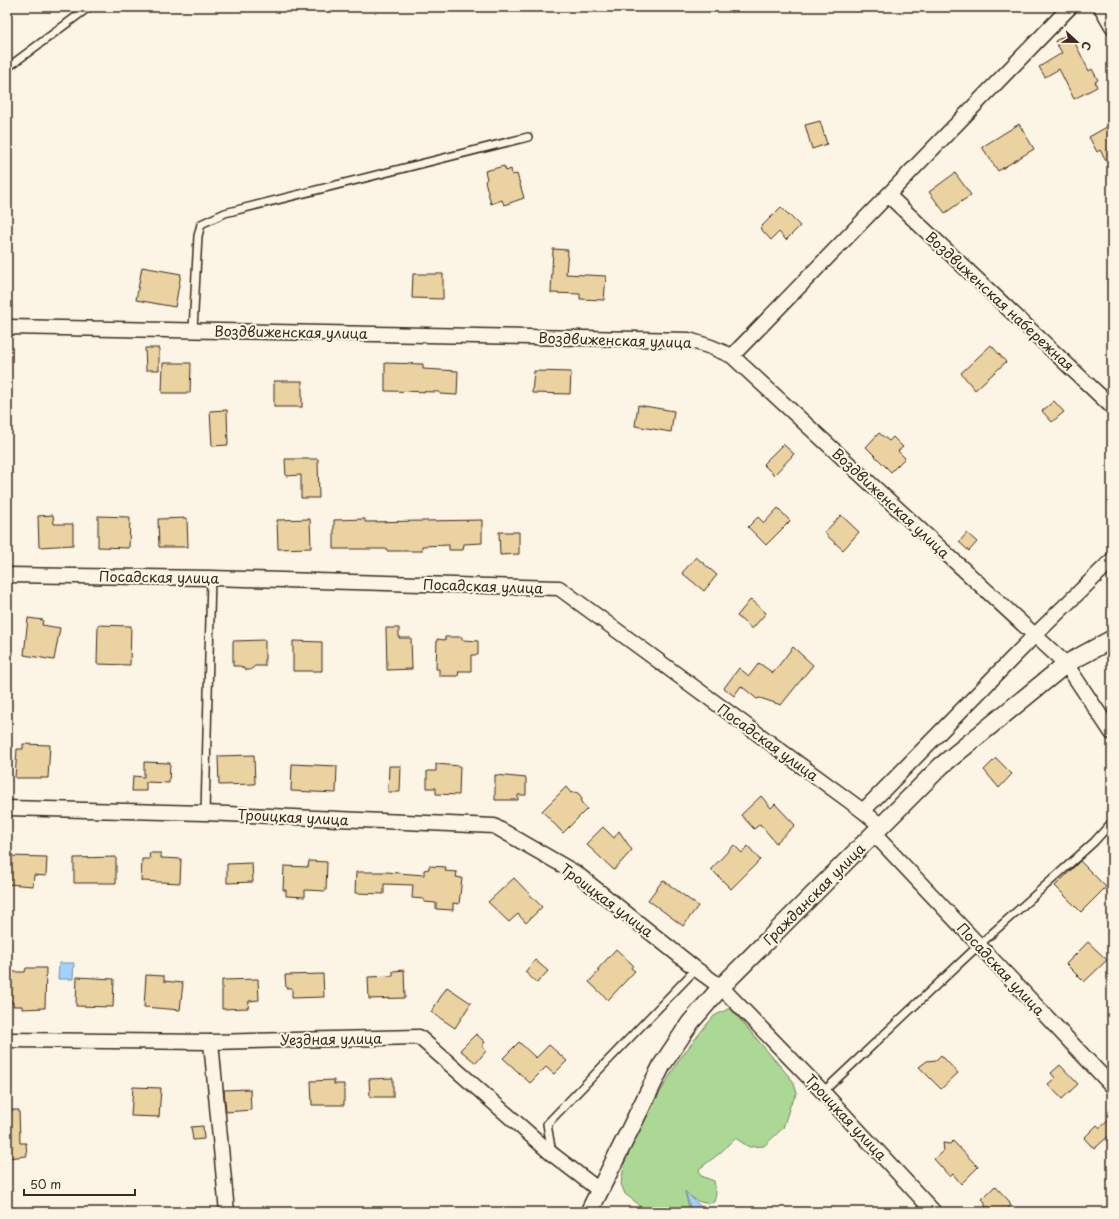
<svg xmlns="http://www.w3.org/2000/svg" width="1119" height="1219" viewBox="0 0 1119 1219" font-family="'Playpen Sans',sans-serif">
<style>
.green{fill:#acd896;stroke:#74815a}
.water{fill:#a2d1fe;stroke:#798ea4}
.building{fill:#ebd2a1;stroke:#3b2a1e}
.lines{fill:none;stroke-linecap:round;stroke-linejoin:round}
.service-casing{stroke:#3b2a1e;stroke-width:10}
.minor-casing{stroke:#3b2a1e;stroke-width:17}
.tertiary-casing{stroke:#3b2a1e;stroke-width:20}
.service{stroke:#fcf5e5;stroke-width:7}
.minor{stroke:#fcf5e5;stroke-width:14}
.tertiary{stroke:#fcf5e5;stroke-width:17}
.labels{text-anchor:middle;dominant-baseline:central;stroke-width:4;stroke-linejoin:round;paint-order:stroke}
.street-label{font-size:14px;fill:#3b2a1e;stroke:#fcf5e5}
</style>
<rect width="100%" height="100%" fill="#fcf5e5"/>
<filter id="ink" filterUnits="userSpaceOnUse"><feTurbulence type="fractalNoise" baseFrequency=".025" numOctaves="2"/><feDisplacementMap in="SourceGraphic" scale="8" xChannelSelector="R" yChannelSelector="G"/><feConvolveMatrix kernelMatrix="1 2 1 2 8 2 1 2 1" color-interpolation-filters="sRGB"/></filter>
<g filter="url(#ink)">
<path class="green" d="M730,1008L793,1081L797,1093L790,1106L783,1128L764,1146L749,1147L735,1138L720,1153L699,1169L701,1176L714,1181L716,1193L714,1202C700,1205 695,1200 685,1192L690,1212H643L637,1203L625,1194L621,1184L625,1159L647,1115L679,1060L703,1029L714,1016Z"/>
<g class="water">
<polygon points="59,963 74,963 73,979 58,979"/>
<polygon points="685,1191 699,1205 709,1212 692,1212"/>
</g>
<g class="building">
<polygon points="1070,33 1089,71 1092,69 1098,80 1095,82 1097,87 1074,99 1059,69 1045,77 1039,67 1062,53 1055,41"/>
<polygon points="820,121 827,144 812,149 805,125"/>
<polygon points="1019,124 1034,149 998,171 982,147"/>
<polygon points="1112,124 1112,170 1100,150 1097,152 1089,137"/>
<polygon points="504,166 506,171 511,169 512,175 517,174 524,198 504,205 502,200 491,204 485,181 487,179 485,171"/>
<polygon points="955,173 971,195 945,213 929,192"/>
<polygon points="781,207 800,226 786,240 779,232 771,240 760,228"/>
<polygon points="553,249 568,250 566,274 606,276 604,300 580,299 580,294 551,293"/>
<polygon points="142,267 181,274 175,307 136,300"/>
<polygon points="413,274 443,274 443,299 412,298"/>
<polygon points="991,345 1006,362 975,390 961,373"/>
<polygon points="145,348 159,348 159,370 146,370"/>
<polygon points="163,363 191,363 190,393 162,393"/>
<polygon points="385,363 423,364 423,369 458,371 457,395 440,394 440,392 385,391"/>
<polygon points="534,371 571,372 570,394 532,393"/>
<rect x="274" y="381" width="28" height="26"/>
<polygon points="1054,401 1064,412 1052,422 1042,411"/>
<polygon points="638,405 674,411 671,432 635,426"/>
<polygon points="227,410 228,445 212,446 210,411"/>
<polygon points="879,433 889,441 893,437 903,447 898,451 905,458 891,472 866,447"/>
<polygon points="783,444 794,454 774,475 763,464"/>
<polygon points="285,459 318,459 319,498 301,498 301,475 286,476"/>
<polygon points="778,508 790,521 766,545 748,527 758,517 764,523"/>
<polygon points="53,515 54,524 73,524 73,545 39,547 38,516"/>
<polygon points="841,515 859,532 843,550 824,533"/>
<polygon points="98,516 130,517 129,548 98,547"/>
<polygon points="187,518 188,547 159,547 158,519"/>
<polygon points="310,519 311,548 278,549 277,520"/>
<polygon points="365,519 365,522 482,520 482,543 464,544 463,550 449,550 449,545 422,546 422,551 387,551 387,549 334,549 334,520"/>
<polygon points="499,532 519,532 519,554 500,555"/>
<polygon points="967,533 977,542 969,551 959,542"/>
<polygon points="696,557 717,575 704,591 682,573"/>
<polygon points="751,599 766,613 752,629 737,616"/>
<polygon points="28,618 43,620 42,625 60,628 54,660 24,655"/>
<polygon points="98,625 131,626 130,665 97,664"/>
<polygon points="386,628 399,628 399,638 411,638 412,669 387,670"/>
<polygon points="445,637 462,637 462,640 478,641 478,655 471,655 471,671 459,671 458,676 439,676 439,669 436,669 437,639 445,640"/>
<polygon points="265,640 265,666 255,666 250,670 246,670 240,666 233,666 233,641"/>
<polygon points="293,641 322,642 322,671 293,671"/>
<polygon points="793,647 813,665 781,705 760,698 757,699 741,686 734,696 724,688 739,668 749,676 759,663 773,673"/>
<polygon points="23,744 50,745 48,778 15,778 17,749 23,749"/>
<polygon points="254,755 255,784 219,785 218,756"/>
<polygon points="996,758 1012,774 999,788 984,770"/>
<polygon points="144,762 170,763 169,783 146,782 146,791 132,791 133,776 144,777"/>
<polygon points="292,764 337,766 336,793 291,791"/>
<polygon points="436,764 460,766 459,795 436,794 436,788 427,788 427,771 436,771"/>
<polygon points="389,766 401,766 400,792 388,792"/>
<polygon points="495,775 526,778 526,795 518,795 518,800 495,800"/>
<polygon points="566,787 571,793 576,792 579,794 582,798 581,802 587,809 563,833 542,811"/>
<polygon points="761,796 771,808 775,804 795,825 776,843 760,824 754,829 741,815"/>
<polygon points="603,827 614,838 619,831 632,850 614,870 586,844"/>
<polygon points="734,845 742,853 748,846 760,860 731,889 711,869"/>
<polygon points="149,853 161,853 161,858 181,859 180,883 141,881 142,859 150,859"/>
<polygon points="7,856 47,857 46,876 34,875 33,886 7,884"/>
<polygon points="116,857 116,883 74,883 74,858"/>
<polygon points="309,861 327,862 326,891 305,890 305,897 286,896 286,890 283,890 284,866 308,867"/>
<polygon points="1080,861 1106,887 1081,912 1055,886"/>
<polygon points="252,863 253,882 227,883 227,864"/>
<polygon points="429,866 446,867 445,871 457,872 456,877 462,878 459,904 453,903 453,910 436,909 436,903 424,902 424,899 412,898 413,885 384,884 384,894 355,893 356,872 386,872 424,875 424,870 429,869"/>
<polygon points="514,878 542,907 526,923 518,914 509,922 488,902"/>
<polygon points="663,880 698,906 683,926 648,900"/>
<polygon points="1088,942 1107,960 1084,982 1066,964"/>
<polygon points="616,949 633,965 631,968 635,971 608,1000 589,982 599,971 597,970"/>
<polygon points="535,960 548,971 537,983 525,972"/>
<polygon points="26,968 46,968 45,1008 22,1009 22,1006 13,1006 13,1002 7,1002 7,976 11,976 12,972 25,972"/>
<polygon points="404,970 405,998 369,999 368,977 393,976 393,971"/>
<polygon points="323,974 324,997 292,998 292,988 286,988 285,975"/>
<polygon points="146,975 164,976 164,981 183,983 180,1010 144,1007"/>
<polygon points="77,977 114,979 113,1007 76,1006"/>
<polygon points="258,979 259,1000 249,1001 248,1008 222,1009 222,980"/>
<polygon points="447,987 471,1003 455,1028 431,1012"/>
<polygon points="476,1034 485,1042 482,1046 486,1051 476,1063 460,1050"/>
<polygon points="519,1042 536,1058 549,1045 567,1061 554,1074 546,1067 530,1083 503,1058"/>
<polygon points="941,1055 958,1073 941,1089 919,1067 927,1061 936,1060"/>
<polygon points="1060,1065 1078,1084 1062,1099 1048,1084 1055,1078 1051,1073"/>
<polygon points="393,1078 393,1097 370,1097 369,1079"/>
<polygon points="334,1080 334,1084 344,1084 344,1105 312,1105 311,1081"/>
<polygon points="133,1087 161,1088 159,1117 131,1116"/>
<polygon points="250,1089 251,1110 226,1112 224,1090"/>
<polygon points="7,1110 19,1110 20,1143 26,1143 27,1156 7,1158"/>
<polygon points="1112,1117 1112,1133 1094,1149 1084,1138 1097,1125 1100,1128"/>
<polygon points="203,1126 204,1139 193,1140 191,1127"/>
<polygon points="953,1141 978,1167 961,1184 953,1174 950,1177 934,1159 944,1150 943,1143 950,1144"/>
<polygon points="995,1186 1010,1202 1009,1203 1011,1205 1004,1212 995,1212 990,1207 985,1207 985,1202 982,1199"/>
</g>
<g class="lines">
<defs>
<g id="service">
<polyline points="7,68 89,7"/>
<polyline points="193,330 198,236 201,224 225,213 528,137"/>
<polyline points="205,813 211,578"/>
<polyline points="823,1092 979,945 1094,842 1112,822"/>
<polyline points="552,1153 547,1124 696,969"/>
</g>
<g id="minor">
<polyline points="1101,7 1112,26"/>
<polyline points="888,195 1112,407"/>
<polyline points="7,327 689,340 711,347 732,356 1066,664 1112,733"/>
<polyline points="732,356 1070,7"/>
<polyline points="7,575 211,578 559,588 863,811 881,826"/>
<polyline points="7,808 205,813 494,826 576,873 696,969 721,987 823,1092 934,1212"/>
<polyline points="863,811 1034,636 1112,560"/>
<polyline points="874,834 1112,1086"/>
<polyline points="7,1040 211,1042 419,1037 552,1154 599,1190"/>
<polyline points="211,1042 227,1212"/>
</g>
<polyline id="tertiary" points="589,1212 662,1065 690,1023 721,987 941,766 1066,664 1112,639"/>
</defs>
<use href="#service" class="service-casing"/>
<use href="#minor" class="minor-casing"/>
<use href="#tertiary" class="tertiary-casing"/>
<use href="#service" class="service"/>
<use href="#minor" class="minor"/>
<use href="#tertiary" class="tertiary"/>
</g>
</g>
<g class="labels">
<g class="street-label">
<text transform="translate(1000 301) rotate(43)">Воздвиженская набережная</text>
<text transform="translate(291 332) rotate(1)">Воздвиженская улица</text>
<text transform="translate(615 340) rotate(2)">Воздвиженская улица</text>
<text transform="translate(891 503) rotate(43)">Воздвиженская улица</text>
<text transform="translate(159 577) rotate(1)">Посадская улица</text>
<text transform="translate(483 586) rotate(2)">Посадская улица</text>
<text transform="translate(768 742) rotate(36)">Посадская улица</text>
<text transform="translate(293 817) rotate(3)">Троицкая улица</text>
<text transform="translate(814 894) rotate(-45)">Гражданская улица</text>
<text transform="translate(607 900) rotate(37)">Троицкая улица</text>
<text transform="translate(1001 969) rotate(47)">Посадская улица</text>
<text transform="translate(331 1039) rotate(-1)">Уездная улица</text>
<text transform="translate(846 1117) rotate(47)">Троицкая улица</text>
</g>
</g>
<rect width="1119" height="1219" fill="none" stroke="#fcf5e5" stroke-width="24"/>
<rect x="12" y="12" width="1095" height="1195" fill="none" stroke="#3b2a1e" stroke-width="1.5" filter="url(#ink)"/>
<g transform="translate(1077 42) rotate(112)" stroke="#fcf5e5" stroke-width="3" paint-order="stroke">
<path d="M0-3L7 15L0 10L-7 15Z" fill="#3b2a1e"/>
<text y="-6" font-size="11" font-weight="bold" text-anchor="middle" fill="#3b2a1e">С</text>
</g>
<path d="M24 1189v6h111v-6" fill="none" stroke="#3b2a1e" stroke-width="2"/>
<text x="30" y="1189" font-size="12" fill="#3b2a1e" stroke="#fcf5e5" stroke-width="3" paint-order="stroke">50 m</text>
</svg>
